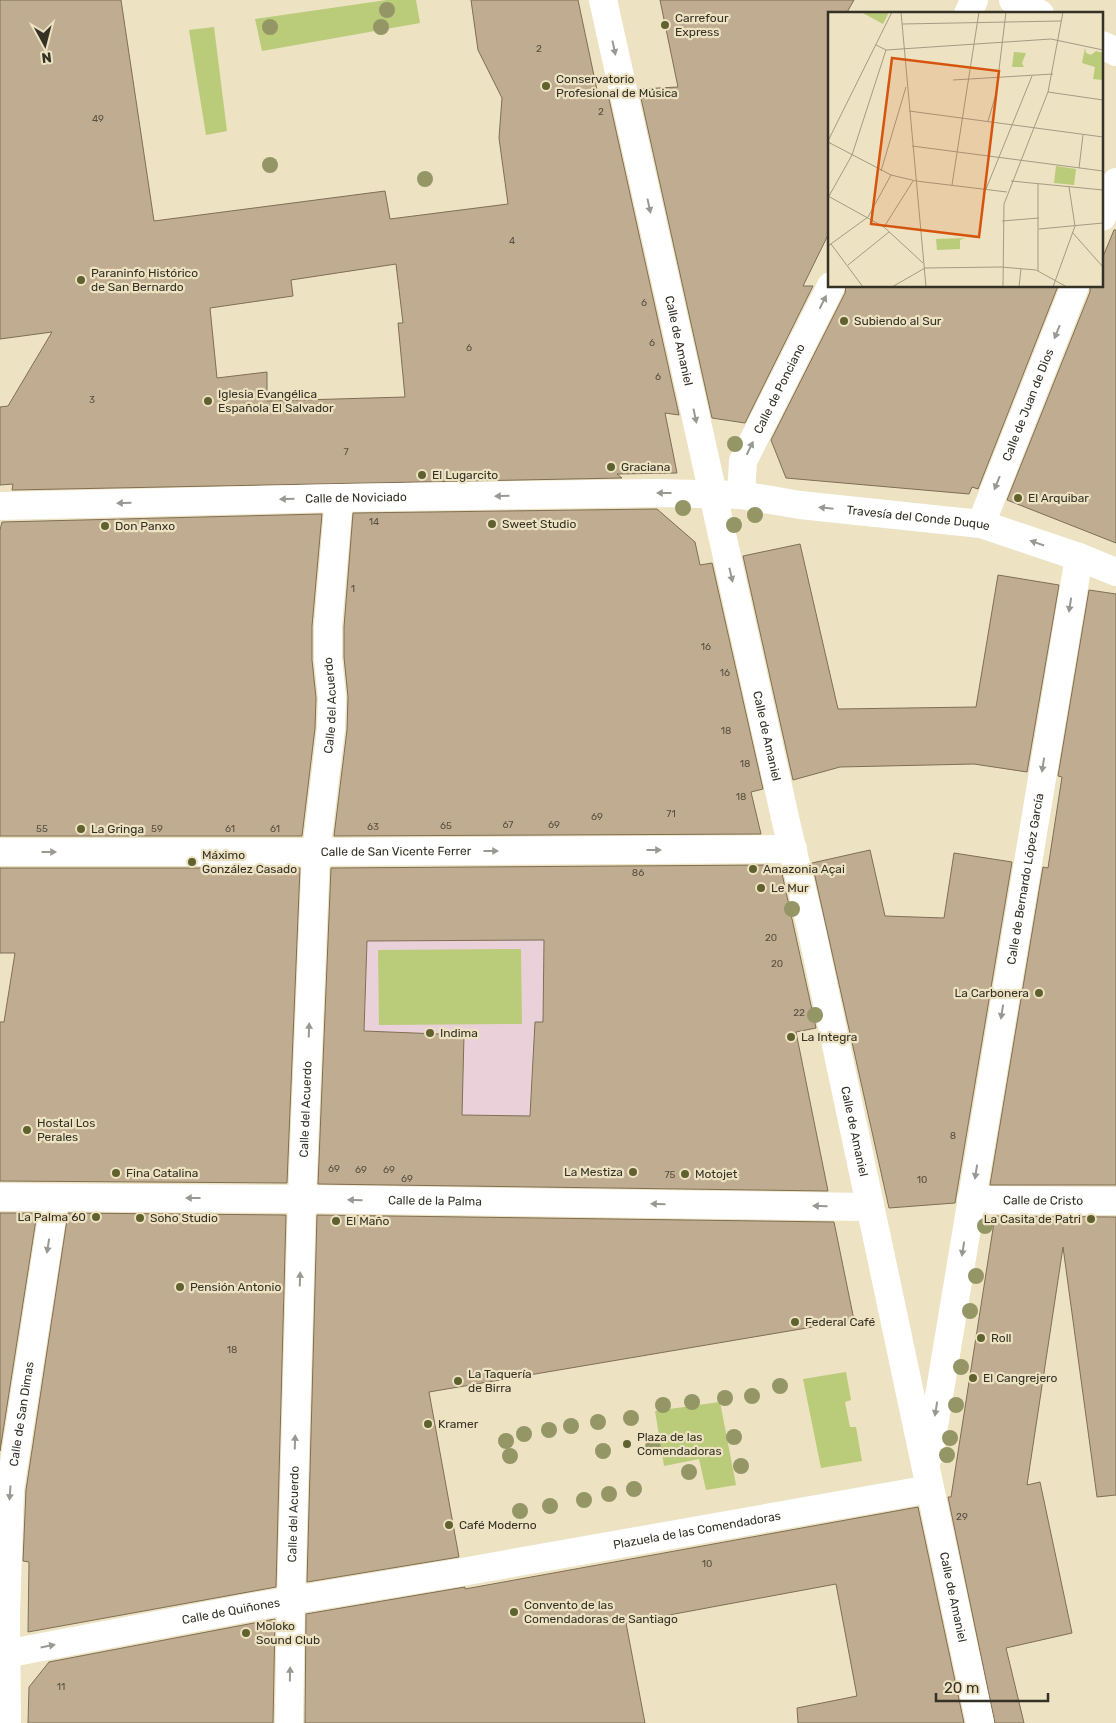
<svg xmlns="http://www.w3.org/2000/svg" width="1116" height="1723" viewBox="0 0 1116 1723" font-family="Rubik,sans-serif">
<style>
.education{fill:#ead1d9}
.green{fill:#bacb79}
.building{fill:#c0ad91;stroke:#7f6e54;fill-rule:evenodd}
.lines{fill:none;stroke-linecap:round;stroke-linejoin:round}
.street{stroke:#fff;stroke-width:28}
.tree{fill:#949666}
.oneway{fill:#9a9892}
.poi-dot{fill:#5f612e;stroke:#ede2c2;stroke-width:2}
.labels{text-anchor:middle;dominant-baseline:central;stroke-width:4.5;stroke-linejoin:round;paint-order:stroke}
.number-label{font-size:10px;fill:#585040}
.poi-label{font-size:12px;fill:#353125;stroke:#ede2c2;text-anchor:start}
.street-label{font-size:12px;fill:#353125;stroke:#ede2c2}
.inset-road{fill:none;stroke:#a39b83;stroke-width:1}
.view{fill:#d6550e;fill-opacity:0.15;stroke:#d6550e;stroke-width:2.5}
.inset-edge{fill:none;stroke:#353125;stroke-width:2.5}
</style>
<rect width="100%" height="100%" fill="#ede2c2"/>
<polygon class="education" points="573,866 574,1022 535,1022 528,1181 325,1059 333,868"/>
<g class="green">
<polygon points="387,0 416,0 420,23 262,51 255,19"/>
<polygon points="214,27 227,131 206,135 189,30"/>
<polygon points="521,949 522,1024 379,1025 378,950"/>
<polygon points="846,1372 851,1400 845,1402 850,1427 856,1427 862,1461 821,1468 803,1379"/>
<polygon points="720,1402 736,1485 706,1490 699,1459 664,1466 655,1411"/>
</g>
<g class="building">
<path d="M0,0H121L154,221L385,191L390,219L508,204L499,138L502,98L478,50L471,0H578L597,90H607L679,415L665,413L677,473L617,474L622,478L12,490L13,484L0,485V407L8,406L52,332L0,339ZM396,264L403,323H398L405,397L267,401V372L217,378L210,308L293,296L291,280Z"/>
<polygon points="660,0 854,0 846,14 830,14 830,231 803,286 813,286 745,423 712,418 639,89 678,87"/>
<polygon points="1114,230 1116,230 1116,543 1007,500 1090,292 1090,286 1102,286 1102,259"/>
<polygon points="846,286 1058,286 978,489 972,487 969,494 786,478 771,440 845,293"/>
<polygon points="657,509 695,542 700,565 712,563 763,789 751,792 761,834 334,836 347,730 348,697 344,657 344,627 353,513"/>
<polygon points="322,514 312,626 312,660 316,698 315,728 302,836 0,836 0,530 2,522"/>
<polygon points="800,544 838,709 976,707 998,575 1059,585 1027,772 974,764 840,767 793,780 743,556"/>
<polygon points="1089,590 1116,594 1116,1185 990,1185 1043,867 1048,868 1062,777 1058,776"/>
<polygon points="870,850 885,916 944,918 954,853 1012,862 955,1203 889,1208 812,863"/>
<path d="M768,865L769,872L781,869L816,1028L796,1032L828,1191L318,1184L331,868ZM544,940L543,1022H535L530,1116L462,1115L464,1035L364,1031L367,941Z"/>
<polygon points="0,868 300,868 287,1183 0,1181 0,1022 4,1022 15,953 0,953"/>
<polygon points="0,1213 37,1213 0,1451"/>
<polygon points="68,1213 286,1215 276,1587 28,1632 29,1562 23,1561 26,1490"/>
<polygon points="317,1215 834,1222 854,1320 429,1392 459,1557 307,1582"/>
<polygon points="995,1216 1116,1217 1116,1495 1097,1497 1063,1247 1027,1485 1040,1482 1072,1633 1006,1648 1024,1723 995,1723 948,1497 951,1497"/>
<polygon points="918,1507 964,1723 798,1723 797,1708 857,1696 836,1584 626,1623 645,1723 305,1723 306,1614 465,1587 465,1589"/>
<polygon points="275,1619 273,1723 28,1723 29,1687 49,1662"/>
</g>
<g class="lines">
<g class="street">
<path id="s1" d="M603,0L786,822L812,932L980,1723"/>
<polyline points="1013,0 1040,14"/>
<polyline points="968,14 974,0"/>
<polyline points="1102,45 1116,52"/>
<polyline points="1102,217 1116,182"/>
<path id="s2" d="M741,495L743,461L831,286"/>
<path id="s3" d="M0,506L339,498L656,493L741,495L800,505L981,524L1079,557L1116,572"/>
<path id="s4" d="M981,524L1075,286"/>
<path id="s5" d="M0,852H316L793,849"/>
<path id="s6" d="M0,1197L302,1199L869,1207"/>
<path id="s7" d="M971,1200L1116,1201"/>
<path id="s8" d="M929,1456L1079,557"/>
<path id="s9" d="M0,1655L252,1607L462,1572L930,1489"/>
<path id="s10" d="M7,1723L6,1616L10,1489L55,1198"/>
<path id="s11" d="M289,1723L291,1602L302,1199L316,852L331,729L332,697L328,658V626L339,498"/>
</g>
</g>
<g class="tree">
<circle cx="387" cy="10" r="8"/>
<circle cx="270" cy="27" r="8"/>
<circle cx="381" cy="27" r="8"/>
<circle cx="270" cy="165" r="8"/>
<circle cx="425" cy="179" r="8"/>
<circle cx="735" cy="444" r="8"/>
<circle cx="683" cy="508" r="8"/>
<circle cx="755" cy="515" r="8"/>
<circle cx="734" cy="525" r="8"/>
<circle cx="792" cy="909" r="8"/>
<circle cx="815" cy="1015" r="8"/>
<circle cx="985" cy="1226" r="8"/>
<circle cx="976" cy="1276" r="8"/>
<circle cx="970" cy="1311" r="8"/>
<circle cx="961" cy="1367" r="8"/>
<circle cx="780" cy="1386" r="8"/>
<circle cx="752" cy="1396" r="8"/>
<circle cx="725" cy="1398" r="8"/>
<circle cx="692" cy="1402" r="8"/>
<circle cx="663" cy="1405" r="8"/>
<circle cx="956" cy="1405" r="8"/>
<circle cx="631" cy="1418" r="8"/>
<circle cx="598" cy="1422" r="8"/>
<circle cx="571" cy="1426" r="8"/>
<circle cx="549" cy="1430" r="8"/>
<circle cx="524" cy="1434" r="8"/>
<circle cx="734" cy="1437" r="8"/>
<circle cx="950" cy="1438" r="8"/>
<circle cx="506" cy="1441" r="8"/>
<circle cx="653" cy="1447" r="8"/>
<circle cx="603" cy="1451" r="8"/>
<circle cx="947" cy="1455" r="8"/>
<circle cx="510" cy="1456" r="8"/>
<circle cx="741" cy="1466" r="8"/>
<circle cx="689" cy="1472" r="8"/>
<circle cx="634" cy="1489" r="8"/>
<circle cx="609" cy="1494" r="8"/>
<circle cx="584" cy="1500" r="8"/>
<circle cx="550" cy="1506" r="8"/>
<circle cx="520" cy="1511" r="8"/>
</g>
<defs><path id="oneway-solid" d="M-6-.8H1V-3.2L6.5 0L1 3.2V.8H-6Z" transform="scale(1.25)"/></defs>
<g class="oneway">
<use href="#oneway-solid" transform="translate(614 48) rotate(78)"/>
<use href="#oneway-solid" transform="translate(649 206) rotate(78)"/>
<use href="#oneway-solid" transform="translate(823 302) rotate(-63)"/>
<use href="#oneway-solid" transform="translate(1057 332) rotate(112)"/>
<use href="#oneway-solid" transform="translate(695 416) rotate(78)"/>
<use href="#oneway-solid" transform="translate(750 448) rotate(-64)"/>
<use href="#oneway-solid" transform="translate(997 483) rotate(112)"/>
<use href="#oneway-solid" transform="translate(664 493) rotate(180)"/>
<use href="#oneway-solid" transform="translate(502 496) rotate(179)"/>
<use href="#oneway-solid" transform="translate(287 499) rotate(179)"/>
<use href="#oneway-solid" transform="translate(124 503) rotate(179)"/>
<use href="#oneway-solid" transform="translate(826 508) rotate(-174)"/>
<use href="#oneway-solid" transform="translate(1037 543) rotate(-161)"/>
<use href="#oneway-solid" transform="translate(731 575) rotate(77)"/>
<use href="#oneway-solid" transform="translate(1070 605) rotate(99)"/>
<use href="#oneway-solid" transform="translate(1043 765) rotate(99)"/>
<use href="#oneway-solid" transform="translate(654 850)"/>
<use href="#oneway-solid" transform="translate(491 851)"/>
<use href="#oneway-solid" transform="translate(49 852)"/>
<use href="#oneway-solid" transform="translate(1002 1012) rotate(99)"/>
<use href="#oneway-solid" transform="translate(309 1030) rotate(-88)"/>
<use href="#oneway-solid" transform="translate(976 1172) rotate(99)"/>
<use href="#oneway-solid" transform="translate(193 1198) rotate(-180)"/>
<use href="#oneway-solid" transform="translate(355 1200) rotate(-179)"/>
<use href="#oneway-solid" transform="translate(658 1204) rotate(-179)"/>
<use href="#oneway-solid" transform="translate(820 1206) rotate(-179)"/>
<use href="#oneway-solid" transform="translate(48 1246) rotate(99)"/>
<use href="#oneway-solid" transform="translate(963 1249) rotate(99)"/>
<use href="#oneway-solid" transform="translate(300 1279) rotate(-88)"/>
<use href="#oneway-solid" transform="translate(936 1409) rotate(99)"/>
<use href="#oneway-solid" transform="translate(295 1442) rotate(-88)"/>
<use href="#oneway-solid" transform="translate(10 1493) rotate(94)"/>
<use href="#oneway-solid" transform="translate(48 1646) rotate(-11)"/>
<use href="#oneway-solid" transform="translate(290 1674) rotate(-89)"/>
</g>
<g class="poi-dot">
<circle cx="665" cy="25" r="5"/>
<circle cx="546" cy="86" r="5"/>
<circle cx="81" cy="280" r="5"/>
<circle cx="844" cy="321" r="5"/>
<circle cx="208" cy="401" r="5"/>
<circle cx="611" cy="467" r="5"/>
<circle cx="422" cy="475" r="5"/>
<circle cx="1018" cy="498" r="5"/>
<circle cx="492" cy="524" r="5"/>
<circle cx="105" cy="526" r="5"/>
<circle cx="81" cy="829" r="5"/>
<circle cx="192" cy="862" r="5"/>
<circle cx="753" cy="869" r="5"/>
<circle cx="761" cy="888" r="5"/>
<circle cx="1039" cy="993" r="5"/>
<circle cx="430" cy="1033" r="5"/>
<circle cx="791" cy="1037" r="5"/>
<circle cx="27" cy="1130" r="5"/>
<circle cx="633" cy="1172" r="5"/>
<circle cx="116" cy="1173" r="5"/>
<circle cx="685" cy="1174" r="5"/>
<circle cx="96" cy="1217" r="5"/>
<circle cx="140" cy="1218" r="5"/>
<circle cx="1091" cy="1219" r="5"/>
<circle cx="336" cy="1221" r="5"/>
<circle cx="180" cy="1287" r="5"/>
<circle cx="795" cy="1322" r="5"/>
<circle cx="981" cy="1338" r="5"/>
<circle cx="973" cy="1378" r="5"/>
<circle cx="458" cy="1381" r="5"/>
<circle cx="428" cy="1424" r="5"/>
<circle cx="627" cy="1444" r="5"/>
<circle cx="449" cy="1525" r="5"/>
<circle cx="514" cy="1612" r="5"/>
<circle cx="246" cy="1633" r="5"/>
</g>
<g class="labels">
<g class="number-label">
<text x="539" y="49">2</text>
<text x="601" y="112">2</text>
<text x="98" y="119">49</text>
<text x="512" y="241">4</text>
<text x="644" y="303">6</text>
<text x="652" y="343">6</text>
<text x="469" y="348">6</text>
<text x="658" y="377">6</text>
<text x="92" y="400">3</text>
<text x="346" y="452">7</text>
<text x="374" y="522">14</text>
<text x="353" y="589">1</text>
<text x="706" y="647">16</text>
<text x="725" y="673">16</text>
<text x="726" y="731">18</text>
<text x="745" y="764">18</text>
<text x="741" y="797">18</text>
<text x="671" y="814">71</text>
<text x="597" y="817">69</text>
<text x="508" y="825">67</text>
<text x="554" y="825">69</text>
<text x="446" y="826">65</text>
<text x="373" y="827">63</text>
<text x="42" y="829">55</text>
<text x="157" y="829">59</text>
<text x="230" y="829">61</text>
<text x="275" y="829">61</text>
<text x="638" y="873">86</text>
<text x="771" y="938">20</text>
<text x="777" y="964">20</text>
<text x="799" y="1013">22</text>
<text x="953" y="1136">8</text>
<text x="334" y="1169">69</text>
<text x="361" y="1170">69</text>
<text x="389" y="1170">69</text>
<text x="670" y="1175">75</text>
<text x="407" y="1179">69</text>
<text x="922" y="1180">10</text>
<text x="232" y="1350">18</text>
<text x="962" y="1517">29</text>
<text x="707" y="1564">10</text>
<text x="61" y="1687">11</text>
</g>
<g class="poi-label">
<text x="675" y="18">Carrefour<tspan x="675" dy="14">Express</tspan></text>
<text x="556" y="79">Conservatorio<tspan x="556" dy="14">Profesional de Música</tspan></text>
<text x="91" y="273">Paraninfo Histórico<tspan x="91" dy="14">de San Bernardo</tspan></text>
<text x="854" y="321">Subiendo al Sur</text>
<text x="218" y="394">Iglesia Evangélica<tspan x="218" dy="14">Española El Salvador</tspan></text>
<text x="621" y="467">Graciana</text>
<text x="432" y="475">El Lugarcito</text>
<text x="1028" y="498">El Arquibar</text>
<text x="502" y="524">Sweet Studio</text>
<text x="115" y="526">Don Panxo</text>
<text x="91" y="829">La Gringa</text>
<text x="202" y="855">Máximo<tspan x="202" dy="14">González Casado</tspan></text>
<text x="763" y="869">Amazonia Açai</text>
<text x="771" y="888">Le Mur</text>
<text x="1029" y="993" text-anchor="end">La Carbonera</text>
<text x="440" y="1033">Indima</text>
<text x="801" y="1037">La Integra</text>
<text x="37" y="1123">Hostal Los<tspan x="37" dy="14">Perales</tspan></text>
<text x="623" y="1172" text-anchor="end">La Mestiza</text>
<text x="126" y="1173">Fina Catalina</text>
<text x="695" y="1174">Motojet</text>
<text x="86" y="1217" text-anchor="end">La Palma 60</text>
<text x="150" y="1218">Soho Studio</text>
<text x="1081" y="1219" text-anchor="end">La Casita de Patri</text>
<text x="346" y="1221">El Maño</text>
<text x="190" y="1287">Pensión Antonio</text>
<text x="805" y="1322">Federal Café</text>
<text x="991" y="1338">Roll</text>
<text x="468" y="1374">La Taquería<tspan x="468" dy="14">de Birra</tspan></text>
<text x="983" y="1378">El Cangrejero</text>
<text x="438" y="1424">Kramer</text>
<text x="637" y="1437">Plaza de las<tspan x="637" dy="14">Comendadoras</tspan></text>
<text x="459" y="1525">Café Moderno</text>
<text x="524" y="1605">Convento de las<tspan x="524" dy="14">Comendadoras de Santiago</tspan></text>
<text x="256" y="1626">Moloko<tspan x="256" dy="14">Sound Club</tspan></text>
</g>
<g class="street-label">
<text stroke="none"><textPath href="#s1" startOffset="349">Calle de Amaniel</textPath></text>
<text stroke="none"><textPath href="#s2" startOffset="115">Calle de Ponciano</textPath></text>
<text stroke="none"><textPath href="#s4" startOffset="128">Calle de Juan de Dios</textPath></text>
<text stroke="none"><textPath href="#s3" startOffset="356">Calle de Noviciado</textPath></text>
<text stroke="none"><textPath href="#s3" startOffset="920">Travesía del Conde Duque</textPath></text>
<text stroke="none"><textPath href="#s11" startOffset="1019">Calle del Acuerdo</textPath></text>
<text stroke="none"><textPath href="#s1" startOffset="754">Calle de Amaniel</textPath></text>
<text stroke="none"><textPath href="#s5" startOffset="396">Calle de San Vicente Ferrer</textPath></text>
<text stroke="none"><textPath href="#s8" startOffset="585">Calle de Bernardo López García</textPath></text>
<text stroke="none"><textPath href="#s11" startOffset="614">Calle del Acuerdo</textPath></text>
<text stroke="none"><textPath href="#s1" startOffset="1159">Calle de Amaniel</textPath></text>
<text stroke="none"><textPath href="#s6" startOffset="435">Calle de la Palma</textPath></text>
<text stroke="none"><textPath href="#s7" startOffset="72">Calle de Cristo</textPath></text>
<text stroke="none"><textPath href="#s10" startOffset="310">Calle de San Dimas</textPath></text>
<text stroke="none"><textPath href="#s11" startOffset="209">Calle del Acuerdo</textPath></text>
<text stroke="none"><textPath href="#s9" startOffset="708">Plazuela de las Comendadoras</textPath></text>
<text stroke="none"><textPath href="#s1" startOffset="1635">Calle de Amaniel</textPath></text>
<text stroke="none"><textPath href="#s9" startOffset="235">Calle de Quiñones</textPath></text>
</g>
</g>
<g transform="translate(828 12)">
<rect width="275" height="275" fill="#ede2c2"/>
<path d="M33,0H61L55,12ZM257,36L258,41L263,43L268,39L275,41V68L265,67L267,55L254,51ZM186,40L198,41L194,51L196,55H184ZM228,154L248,157L246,173L226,171ZM137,226L132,228V237L109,238L108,227Z" fill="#bacb79"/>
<path class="inset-road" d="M73,0L98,275M74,12L233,9M48,33L58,38L223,27L275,38M125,68L225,62M220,80L275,88M81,99L275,125M160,109L168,82L178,0M0,129L64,0M0,130L63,163L88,169L179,180M84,134L275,159M251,156L255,123M53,159L78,75M183,169L275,178M124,173L151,0M158,177L204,64M0,184L56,215L95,251M1,184L24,143L58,38M174,209L211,206M56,215L85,169M211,217L275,211M244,220L275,255M3,232L35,275M0,234L40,205L63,163M20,253L61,220M210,259V172M64,275L97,256L173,255L208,258L239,275M175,275L176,192L220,80L235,0M191,275L193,257M225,275L247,214L241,175"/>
<path class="view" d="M64,46L171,59L151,225L43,212Z"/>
<rect width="275" height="275" class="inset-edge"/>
</g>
<g transform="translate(45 45) rotate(173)" stroke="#ede2c2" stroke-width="4" paint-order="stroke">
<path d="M0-4L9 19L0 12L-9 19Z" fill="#353125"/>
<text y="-8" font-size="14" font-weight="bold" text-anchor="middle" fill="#353125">N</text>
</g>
<path d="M936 1693v8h112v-8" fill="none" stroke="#353125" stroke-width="2.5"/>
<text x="944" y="1693" font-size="15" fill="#353125" stroke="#ede2c2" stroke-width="4" paint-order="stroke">20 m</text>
</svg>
